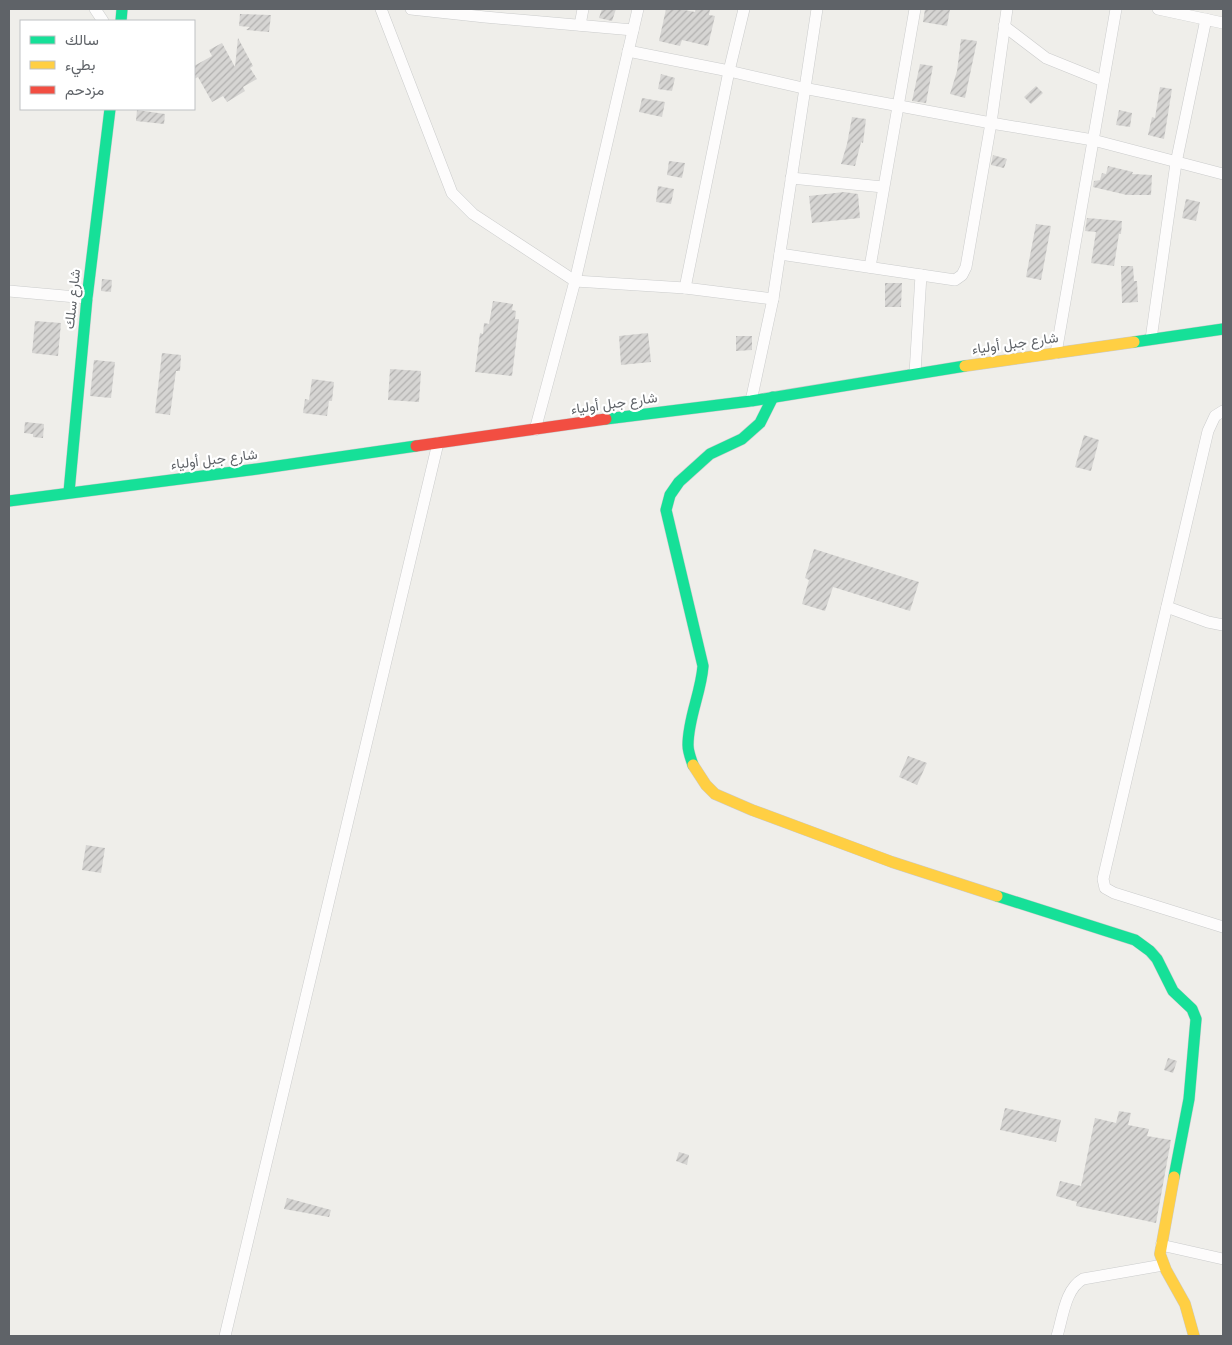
<svg xmlns="http://www.w3.org/2000/svg" width="1232" height="1345" viewBox="0 0 1232 1345" font-family="'PT Sans',Vazirmatn,sans-serif">
<style>
.building{fill:url(#building-hatch)}
.lines{fill:none;stroke-linecap:round;stroke-linejoin:round}
.street-casing{stroke:#cbcccc;stroke-width:12}
.fast-casing{stroke:#cacacb;stroke-width:12}
.slow-casing{stroke:#cacacb;stroke-width:12}
.jam-casing{stroke:#cacacb;stroke-width:12}
.street{stroke:#fdfcfc;stroke-width:11}
.fast{stroke:#16e098;stroke-width:11}
.slow{stroke:#ffcf43;stroke-width:11}
.jam{stroke:#f24e42;stroke-width:11}
.labels{text-anchor:middle;dominant-baseline:central;stroke-width:4.5;stroke-linejoin:round;paint-order:stroke}
.street-label{font-size:14px;fill:#5f6368;stroke:#fff}
</style>
<defs>
<pattern id="building-hatch" width="6" height="6" patternUnits="userSpaceOnUse" patternTransform="scale(1.25)"><rect width="6" height="6" fill="#d6d5d3"/><path d="M-1 1l2-2M0 6l6-6M5 7l2-2" fill="none" stroke="#b1b0af"/></pattern>
</defs>
<rect width="100%" height="100%" fill="#efeeea"/>
<g class="building">
<polygon points="602,9 616,9 612,21 599,18"/>
<polygon points="666,9 679,9 695,12 696,9 710,9 709,15 715,16 708,46 682,40 680,46 659,41"/>
<polygon points="925,9 950,9 947,26 923,22"/>
<polygon points="240,14 271,15 269,32 246,30 250,27 239,26"/>
<polygon points="238,38 253,66 250,68 257,79 243,87 245,91 227,102 223,96 212,102 198,77 194,79 194,66 212,56 209,50 222,43 235,67"/>
<polygon points="961,39 977,41 965,98 950,94 957,71"/>
<polygon points="920,64 933,66 926,103 912,101"/>
<polygon points="661,74 675,78 672,91 658,89"/>
<polygon points="1036,86 1043,93 1031,104 1024,97"/>
<polygon points="1160,87 1172,89 1164,139 1148,135 1152,117 1155,118"/>
<polygon points="642,98 665,102 662,117 639,112"/>
<polygon points="137,110 165,114 164,124 136,121"/>
<polygon points="1119,110 1132,113 1130,127 1116,125"/>
<polygon points="852,117 866,119 863,143 861,142 855,166 841,164 847,144"/>
<polygon points="993,155 1007,159 1004,168 991,165"/>
<polygon points="669,161 685,163 682,178 667,175"/>
<polygon points="1108,166 1133,172 1132,174 1152,175 1151,195 1127,195 1093,187 1094,181 1100,180 1102,173 1106,174"/>
<polygon points="658,186 674,189 671,204 656,202"/>
<polygon points="844,192 858,194 860,218 812,223 809,196"/>
<polygon points="1186,199 1200,202 1196,221 1182,218"/>
<polygon points="1087,218 1122,221 1121,234 1119,234 1114,266 1091,263 1096,232 1085,231"/>
<polygon points="1036,224 1051,226 1041,280 1026,277"/>
<polygon points="1121,266 1133,266 1134,281 1137,281 1138,302 1122,303"/>
<polygon points="102,279 112,280 111,292 101,291"/>
<polygon points="885,283 902,283 901,307 885,307"/>
<polygon points="493,301 513,304 512,310 516,311 515,319 519,319 512,376 475,372 480,333 483,334 484,323 489,324"/>
<polygon points="35,321 61,323 58,356 32,353"/>
<polygon points="648,333 651,362 621,365 619,336"/>
<polygon points="736,336 752,336 752,350 736,351"/>
<polygon points="162,353 181,355 180,371 176,371 170,415 155,413"/>
<polygon points="94,360 115,362 111,398 90,396"/>
<polygon points="390,369 421,371 419,402 388,400"/>
<polygon points="312,379 334,382 332,401 329,401 327,416 303,413 305,399 309,400"/>
<polygon points="25,422 44,424 43,438 33,437 33,434 24,433"/>
<polygon points="1084,435 1099,440 1091,471 1075,467"/>
<polygon points="814,549 919,582 910,611 833,587 825,611 802,604 809,580 805,578"/>
<polygon points="908,756 927,763 917,785 899,777"/>
<polygon points="86,845 105,848 101,873 82,870"/>
<polygon points="1168,1058 1177,1061 1173,1073 1164,1070"/>
<polygon points="1005,1108 1061,1120 1056,1142 1000,1130"/>
<polygon points="1119,1111 1131,1113 1128,1125 1149,1129 1147,1136 1171,1140 1156,1223 1076,1206 1077,1202 1056,1196 1060,1181 1081,1186 1095,1118 1116,1123"/>
<polygon points="679,1152 689,1155 687,1165 676,1161"/>
<polygon points="287,1198 331,1210 329,1217 284,1209"/>
</g>
<g class="lines">
<defs>
<g id="street">
<polyline points="95,9 103,21"/>
<polyline points="381,9 452,193 473,214 575,281 685,288 773,299"/>
<polyline points="411,9 485,17 633,30"/>
<polyline points="1158,9 1223,23"/>
<polyline points="580,25 583,9"/>
<polyline points="1004,26 1046,58 1103,81"/>
<polyline points="628,51 729,71 803,88 991,123 1093,140 1223,174"/>
<polyline points="791,178 883,187"/>
<polyline points="780,254 955,280 962,275 966,267 991,123 1007,9"/>
<polyline points="870,267 915,9"/>
<polyline points="685,288 729,71 744,9"/>
<polyline points="9,291 87,298"/>
<polyline points="1151,339 1176,163 1206,19"/>
<polyline points="1056,353 1116,9"/>
<polyline points="915,373 921,275"/>
<polyline points="751,401 773,299 817,9"/>
<polyline points="1223,411 1215,416 1208,431 1103,879 1105,888 1114,893 1223,927"/>
<polyline points="535,430 575,281 638,9"/>
<polyline points="1167,607 1208,622 1223,625"/>
<polyline points="1161,1245 1223,1259"/>
<polyline points="225,1336 438,443"/>
<path d="M1057,1336C1063,1317 1065,1289 1083,1279L1163,1265"/>
</g>
<g id="fast">
<polyline points="121,21 122,9"/>
<polyline points="1134,342 1223,329"/>
<polyline points="606,419 751,401 965,366"/>
<polyline points="69,492 87,298 110,109"/>
<polyline points="9,501 257,469 416,446"/>
<path d="M693,765C691,759 688,752 688,745C688,718 701,693 703,666L666,510L670,495L679,482L710,454L742,439L760,423L773,397"/>
<polyline points="997,896 1135,940 1150,951 1157,959 1173,991 1192,1009 1196,1019 1189,1099 1174,1177"/>
</g>
<g id="slow">
<polyline points="965,366 1134,342"/>
<polyline points="693,765 706,785 715,794 752,810 892,862 997,896"/>
<polyline points="1174,1177 1160,1254 1166,1270 1185,1304 1194,1336"/>
</g>
<polyline id="jam" points="416,446 606,419"/>
</defs>
<use href="#street" class="street-casing"/>
<use href="#fast" class="fast-casing"/>
<use href="#slow" class="slow-casing"/>
<use href="#jam" class="jam-casing"/>
<use href="#street" class="street"/>
<use href="#fast" class="fast"/>
<use href="#slow" class="slow"/>
<use href="#jam" class="jam"/>
</g>
<g class="labels">
<g class="street-label">
<text transform="translate(72 299) rotate(-84)">شارع سلك</text>
<text transform="translate(1015 343) rotate(-8)">شارع جبل أولياء</text>
<text transform="translate(614 403) rotate(-8)">شارع جبل أولياء</text>
<text transform="translate(214 459) rotate(-7)">شارع جبل أولياء</text>
</g>
</g>
<rect width="1232" height="1345" fill="none" stroke="#5f6368" stroke-width="20"/>
<rect x="20" y="20" width="175" height="90" fill="#ffffff" stroke="#bfc1c3"/>
<rect x="30" y="36" width="25" height="8" fill="#16e098" stroke="#bfc1c3"/>
<text x="65" y="45" font-size="15" fill="#5f6368">سالك</text>
<rect x="30" y="61" width="25" height="8" fill="#ffcf43" stroke="#bfc1c3"/>
<text x="65" y="70" font-size="15" fill="#5f6368">بطيء</text>
<rect x="30" y="86" width="25" height="8" fill="#f24e42" stroke="#bfc1c3"/>
<text x="65" y="95" font-size="15" fill="#5f6368">مزدحم</text>
</svg>
